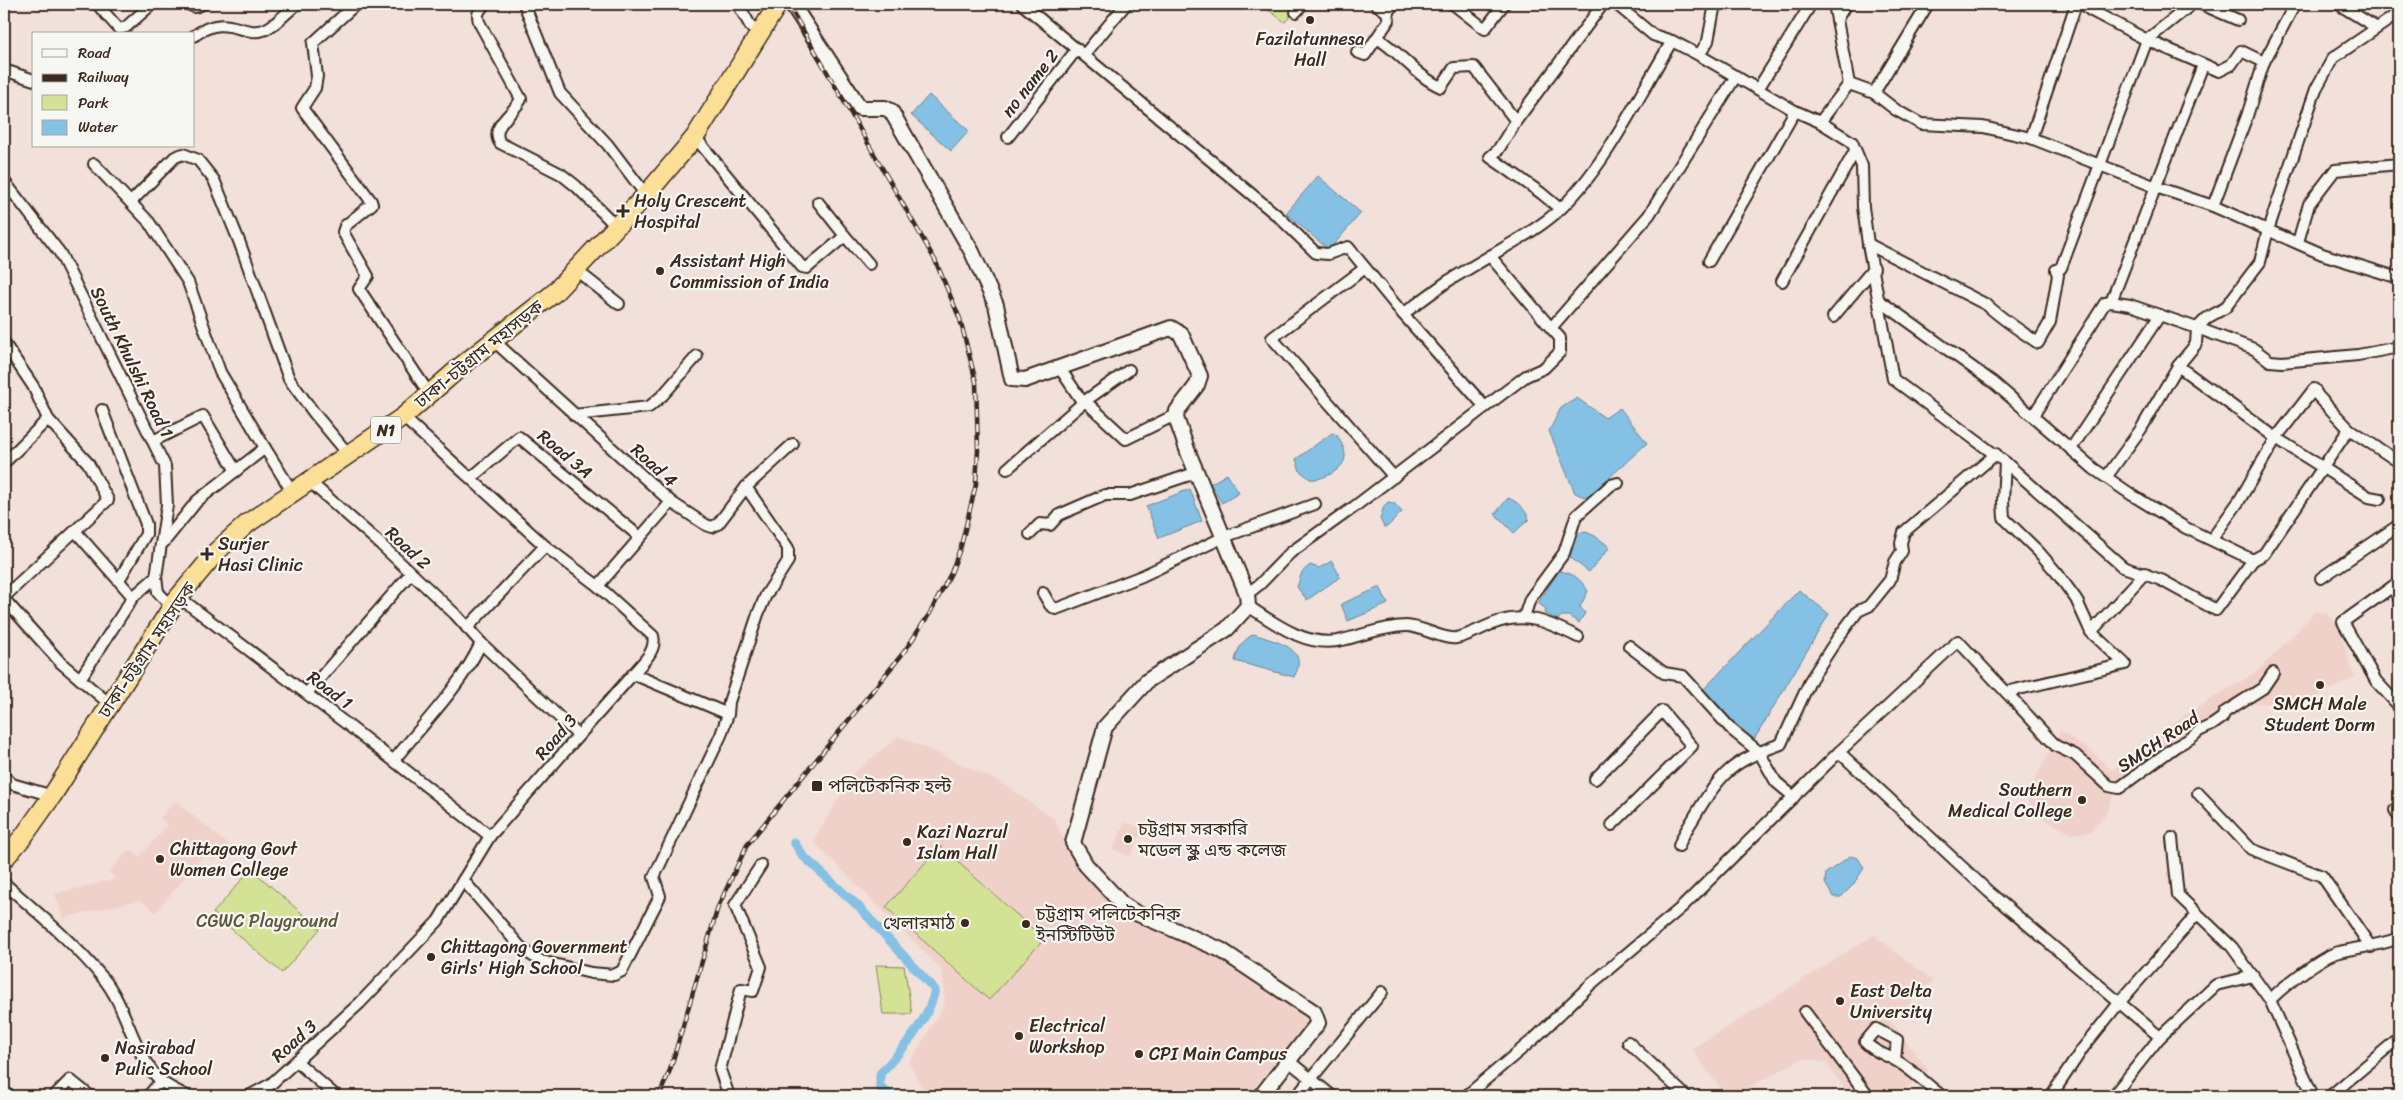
<svg xmlns="http://www.w3.org/2000/svg" width="2403" height="1100" viewBox="0 0 2403 1100" font-family="Sriracha,'Noto Sans Bengali',sans-serif">
<style>
.built{fill:#efd1ca}
.green{fill:#d3e295;stroke:#87865a}
.water{fill:#84c1e4;stroke:#678595}
.lines{fill:none;stroke-linecap:round;stroke-linejoin:round}
.canal{stroke:#84c1e4;stroke-width:9}
.street-casing{stroke:#3b2a1e;stroke-width:14}
.secondary-casing{stroke:#3b2a1e;stroke-width:18}
.highway-casing{stroke:#3b2a1e;stroke-width:21}
.street{stroke:#f6f6f2;stroke-width:10}
.secondary{stroke:#f6f6f2;stroke-width:14}
.highway{stroke:#fbdf96;stroke-width:18}
.rail-casing{stroke:#3b2a1e;stroke-width:4.5}
.rail{stroke:#f6f6f2;stroke-width:2.5;stroke-dasharray:8;stroke-linecap:butt}
.poi-dot{fill:#3b2a1e;stroke:#f6f6f2;stroke-width:2}
.labels{text-anchor:middle;dominant-baseline:central;stroke-width:4.5;stroke-linejoin:round;paint-order:stroke}
.shield{fill:#f6f6f2;stroke:#73675e;stroke-width:1}
.shield-label{font-size:16px;font-weight:bold;fill:#3b2a1e}
.poi-label{font-size:18px;fill:#3b2a1e;stroke:#f6f6f2;text-anchor:start}
.street-label{font-size:18px;fill:#3b2a1e;stroke:#f6f6f2}
.park-label{font-size:18px;fill:#61583c;stroke:#f6f6f2}
</style>
<rect width="100%" height="100%" fill="#f2e0da"/>
<filter id="ink" filterUnits="userSpaceOnUse"><feTurbulence type="fractalNoise" baseFrequency=".02" numOctaves="2"/><feDisplacementMap in="SourceGraphic" scale="10" xChannelSelector="R" yChannelSelector="G"/><feConvolveMatrix kernelMatrix="1 2 1 2 8 2 1 2 1" color-interpolation-filters="sRGB"/></filter>
<g filter="url(#ink)">
<g class="built">
<polygon points="2315,612 2325,613 2336,621 2355,677 2300,705 2246,703 2176,749 2113,796 2107,812 2090,832 2071,834 2032,811 2026,797 2060,731 2094,753 2112,771 2184,716 2259,670"/>
<polygon points="899,736 1004,784 1054,819 1069,850 1118,908 1191,940 1279,992 1309,1023 1247,1096 933,1096 923,1089 909,1063 945,1005 942,970 813,841 853,774"/>
<polygon points="175,801 229,845 214,861 205,853 156,912 140,900 63,918 55,894 116,879 109,872 129,850 140,857 167,825 160,818"/>
<polygon points="1125,822 1143,829 1130,857 1113,849"/>
<polygon points="1874,935 1933,981 1891,1021 1929,1071 1896,1096 1850,1096 1826,1063 1803,1058 1733,1096 1726,1096 1692,1049"/>
</g>
<g class="green">
<polygon points="1260,4 1300,4 1285,22"/>
<polygon points="940,846 1044,939 989,1000 886,907"/>
<polygon points="251,869 320,929 282,973 213,913"/>
<polygon points="876,965 904,966 912,1014 883,1014"/>
</g>
<g class="water">
<polygon points="929,95 969,131 951,151 911,115"/>
<polygon points="1318,176 1361,213 1329,250 1286,213"/>
<polygon points="1577,398 1605,418 1620,408 1647,443 1587,498 1575,493 1549,431 1561,408"/>
<path d="M1332,433L1337,435C1340,441 1346,450 1345,457C1344,470 1321,481 1310,479L1300,471L1296,459Z"/>
<polygon points="1227,474 1239,493 1222,503 1210,484"/>
<polygon points="1190,489 1202,521 1159,538 1146,506"/>
<path d="M1508,498C1517,501 1526,510 1529,519L1514,533L1495,514Z"/>
<polygon points="1388,502 1394,503 1402,512 1387,527 1384,527 1380,519 1384,506"/>
<polygon points="1586,532 1595,536 1610,547 1589,572 1567,555 1575,533"/>
<polygon points="1332,561 1340,577 1307,600 1297,587 1302,572 1310,565 1319,568"/>
<path d="M1559,571C1573,573 1581,579 1588,591L1580,607L1585,613L1579,623L1569,616H1561L1558,620L1545,613L1546,609L1538,603Z"/>
<polygon points="1380,587 1388,604 1348,621 1341,604"/>
<polygon points="1799,590 1829,614 1752,743 1703,690"/>
<path d="M1254,634C1275,642 1311,647 1294,677L1235,661C1237,648 1244,639 1254,634Z"/>
<polygon points="1850,856 1858,858 1864,868 1853,885 1841,897 1833,897 1825,883 1826,873"/>
</g>
<g class="lines">
<path class="canal" d="M794,842L803,856L858,906L935,990C927,1024 903,1048 880,1074V1088L893,1096"/>
<defs>
<g id="street">
<polyline points="97,4 119,29 126,27 152,4"/>
<polyline points="188,4 195,7 203,4"/>
<polyline points="356,4 313,43 317,76 315,88 302,108 371,201 372,204 345,226 343,232 368,276 359,289 430,395"/>
<path d="M485,4C478,11 476,15 480,24L521,99C515,113 489,126 500,143L561,174L576,186L612,222"/>
<polyline points="524,4 560,93 608,145 646,195"/>
<polyline points="738,4 751,27"/>
<polyline points="1022,4 1279,217 1316,253 1328,254 1348,247 1403,314 1485,407 1354,507 1290,553 1260,584 1247,594"/>
<polyline points="1453,4 1485,29 1504,4"/>
<polyline points="1616,4 1653,35 1672,41 1699,55 1795,111 1820,122 1852,142 1862,166 1863,207 1868,244 1893,379 2005,462 2123,567 2161,580 2216,610 2253,560"/>
<polyline points="1834,4 1849,84"/>
<polyline points="2192,4 2147,40 2219,71 2231,65 2241,51 2264,62"/>
<polyline points="2201,4 2238,20"/>
<polyline points="2338,4 2377,28 2399,13"/>
<polyline points="1296,12 1302,4"/>
<polyline points="1387,12 1394,4"/>
<polyline points="1837,19 1846,4"/>
<polyline points="2377,28 2333,58 2316,89 2268,230 2260,262 2225,308 2207,318 2197,328 2254,349 2270,361 2282,362 2358,355 2399,347"/>
<path d="M194,36C227,11 243,39 266,29C277,24 288,11 297,4"/>
<path d="M1377,38C1400,52 1416,76 1441,87L1454,68L1474,67L1516,121"/>
<polyline points="1357,52 1365,55 1389,20 1387,12 1376,4"/>
<polyline points="1084,55 1126,4"/>
<polyline points="1699,55 1708,41 1715,4"/>
<polyline points="4,70 34,80"/>
<polyline points="1758,89 1811,4"/>
<polyline points="1874,93 1928,4"/>
<polyline points="1820,122 1849,84 1874,93 1896,110 1921,124 1983,127 2031,138 2156,187 2213,206 2322,254 2399,278"/>
<polyline points="695,137 802,267 807,268 845,236 869,264"/>
<polyline points="1008,137 1077,49"/>
<polyline points="2031,138 2076,4"/>
<polyline points="94,164 149,222 188,282 220,372 265,448"/>
<polyline points="4,181 60,253 165,466 167,505 156,577 158,592 167,602 177,599 184,601 344,722 490,836"/>
<polyline points="131,202 175,157 183,154 198,160 214,180 239,241 289,379 314,413 344,449"/>
<polyline points="818,202 845,236"/>
<polyline points="2213,206 2247,116 2264,62 2295,4"/>
<polyline points="1560,209 1541,193 1490,157 1498,150 1516,121 1603,4"/>
<polyline points="2298,242 2309,204 2335,170 2399,164"/>
<path d="M1868,244L1987,305C2003,320 2021,331 2038,343L2050,322L2058,275L2056,270L2061,268L2147,40L2090,10L2083,4"/>
<path d="M1490,256C1512,243 1538,229 1557,212C1604,170 1639,95 1672,41"/>
<polyline points="1709,261 1795,111"/>
<polyline points="1365,268 1272,338 1394,477"/>
<polyline points="576,270 619,304"/>
<polyline points="1782,281 1855,151"/>
<polyline points="1880,301 1994,383 2094,469 2132,495 2186,528 2253,560 2264,554 2349,429 2318,396 2314,389 2276,438 2239,501 2212,539"/>
<polyline points="1403,314 1448,281 1490,256 1551,328 1649,215 1736,76"/>
<polyline points="1833,317 1874,268"/>
<polyline points="493,340 671,502 706,525 712,527 718,524 746,487 793,444"/>
<polyline points="4,343 33,386 48,419 88,463 108,500 4,597"/>
<polyline points="2178,366 2276,438 2369,497 2380,499"/>
<polyline points="1059,367 1083,403"/>
<polyline points="1085,401 1126,439 1169,418 1176,418"/>
<polyline points="1485,407 1526,376 1544,368 1560,352 1560,338 1551,328"/>
<polyline points="102,410 146,524 146,534 119,580"/>
<polyline points="574,415 649,407 663,395 697,356"/>
<polyline points="2033,416 2105,303 2111,302 2203,65"/>
<polyline points="2349,429 2399,462"/>
<polyline points="153,441 203,416 236,471"/>
<polyline points="2071,449 2160,315"/>
<polyline points="4,463 48,419"/>
<polyline points="1007,469 1085,401 1129,370"/>
<polyline points="2107,476 2141,429 2178,366 2196,344 2197,328 2130,305 2111,302"/>
<polyline points="471,478 519,437 640,537"/>
<path d="M310,482L376,540L455,614L481,643C462,685 423,724 394,760"/>
<polyline points="76,532 133,597 80,679"/>
<polyline points="1030,534 1040,524 1050,525 1059,515 1105,495 1130,495 1198,472"/>
<polyline points="164,542 197,501 265,448 293,493"/>
<polyline points="2321,578 2399,525"/>
<polyline points="2399,582 2343,622 2376,681 2399,706"/>
<polyline points="598,586 671,502"/>
<polyline points="2392,587 2399,598"/>
<polyline points="1043,593 1050,605 1056,609 1142,576 1224,537 1315,504"/>
<polyline points="133,597 156,577"/>
<polyline points="4,599 61,663 105,700"/>
<path d="M1248,606C1274,623 1308,649 1342,640C1364,635 1381,627 1405,626C1420,625 1442,640 1456,638C1468,636 1481,628 1492,624C1526,611 1548,622 1578,637"/>
<polyline points="1524,617 1530,599 1564,553 1576,516 1611,485 1618,483"/>
<polyline points="467,628 545,546"/>
<polyline points="2091,632 2145,573"/>
<polyline points="481,643 578,735"/>
<polyline points="1629,646 1664,673 1683,676 1732,730 1759,752 1776,782 1794,797"/>
<polyline points="2006,692 2056,746 2075,755 2109,786 2119,788 2175,747 2191,738 2199,731 2212,725 2222,718 2225,712 2263,688 2273,673"/>
<polyline points="307,693 411,573"/>
<polyline points="728,714 729,702 758,614 766,595 788,561 788,548 746,487"/>
<polyline points="1839,752 1989,892 2160,1037"/>
<polyline points="4,776 12,784 46,794"/>
<polyline points="1595,779 1662,711 1692,746 1612,825"/>
<polyline points="2198,793 2251,849 2322,876 2371,947"/>
<polyline points="2395,810 2399,817"/>
<polyline points="2172,838 2178,895 2232,947 2270,1000 2313,1096"/>
<path d="M1679,846C1682,835 1690,825 1695,816C1720,773 1734,760 1781,744L1811,679L1837,639L1858,611L1869,606L1890,580L1895,562L1902,551L1901,543L1904,532L1996,454"/>
<polyline points="463,880 523,950 541,961 591,973 614,975 622,971 660,896 654,877 721,735 728,714 633,674"/>
<path d="M4,883C38,913 74,943 103,978C128,1008 132,1054 161,1081C168,1087 179,1092 187,1096"/>
<path d="M2270,1000C2283,987 2321,956 2339,952C2359,947 2379,946 2399,938"/>
<polyline points="1805,1012 1868,1096"/>
<polyline points="1628,1042 1686,1096"/>
<path d="M1895,1060L1897,1040L1876,1029L1865,1042C1874,1052 1884,1054 1895,1060C1912,1069 1927,1085 1942,1096"/>
<polyline points="296,1061 336,1096"/>
<polyline points="1290,1062 1332,1096"/>
<polyline points="54,1096 70,1080 90,1096"/>
<polyline points="148,1096 161,1081"/>
<path d="M249,1096L271,1084L360,1003L438,921L490,836L633,674C642,663 657,651 653,636L598,586L545,546L403,417"/>
<polyline points="729,1096 720,1070 741,989 753,991 761,967 735,905 761,865"/>
<polyline points="1297,1096 1382,992"/>
<polyline points="1466,1096 1536,1037 1590,985 1682,907 1839,752 1958,641 2006,692 2125,664 2091,632 2076,599 2057,573 2038,551 2004,518 2003,501 2005,462"/>
<polyline points="2051,1096 2083,1048 2119,1003 2197,914"/>
<polyline points="2113,1096 2160,1037 2216,985 2253,976"/>
<polyline points="2330,1096 2399,1038"/>
</g>
<polyline id="secondary" points="792,4 860,108 885,108 891,111 972,252 996,305 1012,379 1025,380 1171,328 1181,334 1200,376 1197,385 1177,411 1176,418 1188,452 1247,594 1248,606 1227,629 1147,681 1105,727 1073,843 1086,865 1122,904 1136,913 1221,950 1314,1012 1318,1023 1261,1096"/>
<polyline id="highway" points="4,859 23,837 52,796 177,599 217,551 248,523 403,417 465,363 554,293 646,195 695,137 778,4"/>
</defs>
<use href="#street" class="street-casing"/>
<use href="#secondary" class="secondary-casing"/>
<use href="#highway" class="highway-casing"/>
<use href="#street" class="street"/>
<use href="#secondary" class="secondary"/>
<use href="#highway" class="highway"/>
<defs>
<polyline id="rail" points="659,1096 670,1070 718,907 747,845 904,652 930,613 951,573 961,546 976,484 978,450 976,382 960,319 935,260 788,4"/>
</defs>
<use href="#rail" class="rail-casing"/>
<use href="#rail" class="rail"/>
</g>
</g>
<g class="poi-dot">
<circle cx="1310" cy="20" r="5"/>
<path d="M620.5 203.5h5v5h5v5h-5v5h-5v-5h-5v-5h5z"/>
<circle cx="660" cy="271" r="5"/>
<path d="M204.5 546.5h5v5h5v5h-5v5h-5v-5h-5v-5h5z"/>
<circle cx="2320" cy="685" r="5"/>
<rect x="811" y="780" width="12" height="12" rx="2.5"/>
<circle cx="2082" cy="800" r="5"/>
<circle cx="1128" cy="839" r="5"/>
<circle cx="907" cy="842" r="5"/>
<circle cx="160" cy="859" r="5"/>
<circle cx="965" cy="923" r="5"/>
<circle cx="1026" cy="924" r="5"/>
<circle cx="431" cy="957" r="5"/>
<circle cx="1840" cy="1001" r="5"/>
<circle cx="1019" cy="1036" r="5"/>
<circle cx="1139" cy="1054" r="5"/>
<circle cx="105" cy="1058" r="5"/>
</g>
<g class="labels">
<rect class="shield" x="371" y="416.5" width="30" height="27" rx="4"/>
<g class="shield-label">
<text x="386" y="430">N1</text>
</g>
<g class="poi-label">
<text x="1310" y="39" text-anchor="middle">Fazilatunnesa<tspan x="1310" dy="21">Hall</tspan></text>
<text x="634" y="201">Holy Crescent<tspan x="634" dy="21">Hospital</tspan></text>
<text x="670" y="261">Assistant High<tspan x="670" dy="21">Commission of India</tspan></text>
<text x="218" y="544">Surjer<tspan x="218" dy="21">Hasi Clinic</tspan></text>
<text x="2320" y="704" text-anchor="middle">SMCH Male<tspan x="2320" dy="21">Student Dorm</tspan></text>
<text x="828" y="786">পলিটেকনিক হল্ট</text>
<text x="2072" y="790" text-anchor="end">Southern<tspan x="2072" dy="21">Medical College</tspan></text>
<text x="1138" y="829">চট্টগ্রাম সরকারি<tspan x="1138" dy="21">মডেল স্কুল এন্ড কলেজ</tspan></text>
<text x="917" y="832">Kazi Nazrul<tspan x="917" dy="21">Islam Hall</tspan></text>
<text x="170" y="849">Chittagong Govt<tspan x="170" dy="21">Women College</tspan></text>
<text x="1036" y="914">চট্টগ্রাম পলিটেকনিক<tspan x="1036" dy="21">ইনস্টিটিউট</tspan></text>
<text x="955" y="923" text-anchor="end">খেলারমাঠ</text>
<text x="441" y="947">Chittagong Government<tspan x="441" dy="21">Girls' High School</tspan></text>
<text x="1850" y="991">East Delta<tspan x="1850" dy="21">University</tspan></text>
<text x="1029" y="1026">Electrical<tspan x="1029" dy="21">Workshop</tspan></text>
<text x="115" y="1048">Nasirabad<tspan x="115" dy="21">Pulic School</tspan></text>
<text x="1149" y="1054">CPI Main Campus</text>
</g>
<g class="street-label">
<text transform="translate(1030 83) rotate(-52)">no name 2</text>
<text transform="translate(479 354) rotate(-39)">ঢাকা-চট্টগ্রাম মহাসড়ক</text>
<text transform="translate(132 362) rotate(64)">South Khulshi Road 1</text>
<text transform="translate(565 454) rotate(40)">Road 3A</text>
<text transform="translate(654 465) rotate(42)">Road 4</text>
<text transform="translate(408 548) rotate(43)">Road 2</text>
<text transform="translate(147 650) rotate(-56)">ঢাকা-চট্টগ্রাম মহাসড়ক</text>
<text transform="translate(330 690) rotate(37)">Road 1</text>
<text transform="translate(556 737) rotate(-49)">Road 3</text>
<text transform="translate(2158 742) rotate(-34)">SMCH Road</text>
<text transform="translate(294 1041) rotate(-42)">Road 3</text>
</g>
<g class="park-label">
<text x="267" y="921">CGWC Playground</text>
</g>
</g>
<rect width="2403" height="1100" fill="none" stroke="#f6f6f2" stroke-width="20"/>
<rect x="10" y="10" width="2383" height="1080" fill="none" stroke="#3b2a1e" stroke-width="2" filter="url(#ink)"/>
<rect x="32" y="32" width="162" height="115" fill="#f6f6f2" stroke="#aba49d"/>
<rect x="42" y="49" width="25" height="8" fill="#f6f6f2" stroke="#aba49d"/>
<text x="78" y="58" font-size="15" fill="#3b2a1e">Road</text>
<rect x="42" y="74" width="25" height="8" fill="#3b2a1e" stroke="#aba49d"/>
<text x="78" y="82" font-size="15" fill="#3b2a1e">Railway</text>
<rect x="42" y="95" width="25" height="15" fill="#d3e295" stroke="#aba49d"/>
<text x="78" y="108" font-size="15" fill="#3b2a1e">Park</text>
<rect x="42" y="120" width="25" height="15" fill="#84c1e4" stroke="#aba49d"/>
<text x="78" y="132" font-size="15" fill="#3b2a1e">Water</text>
</svg>
